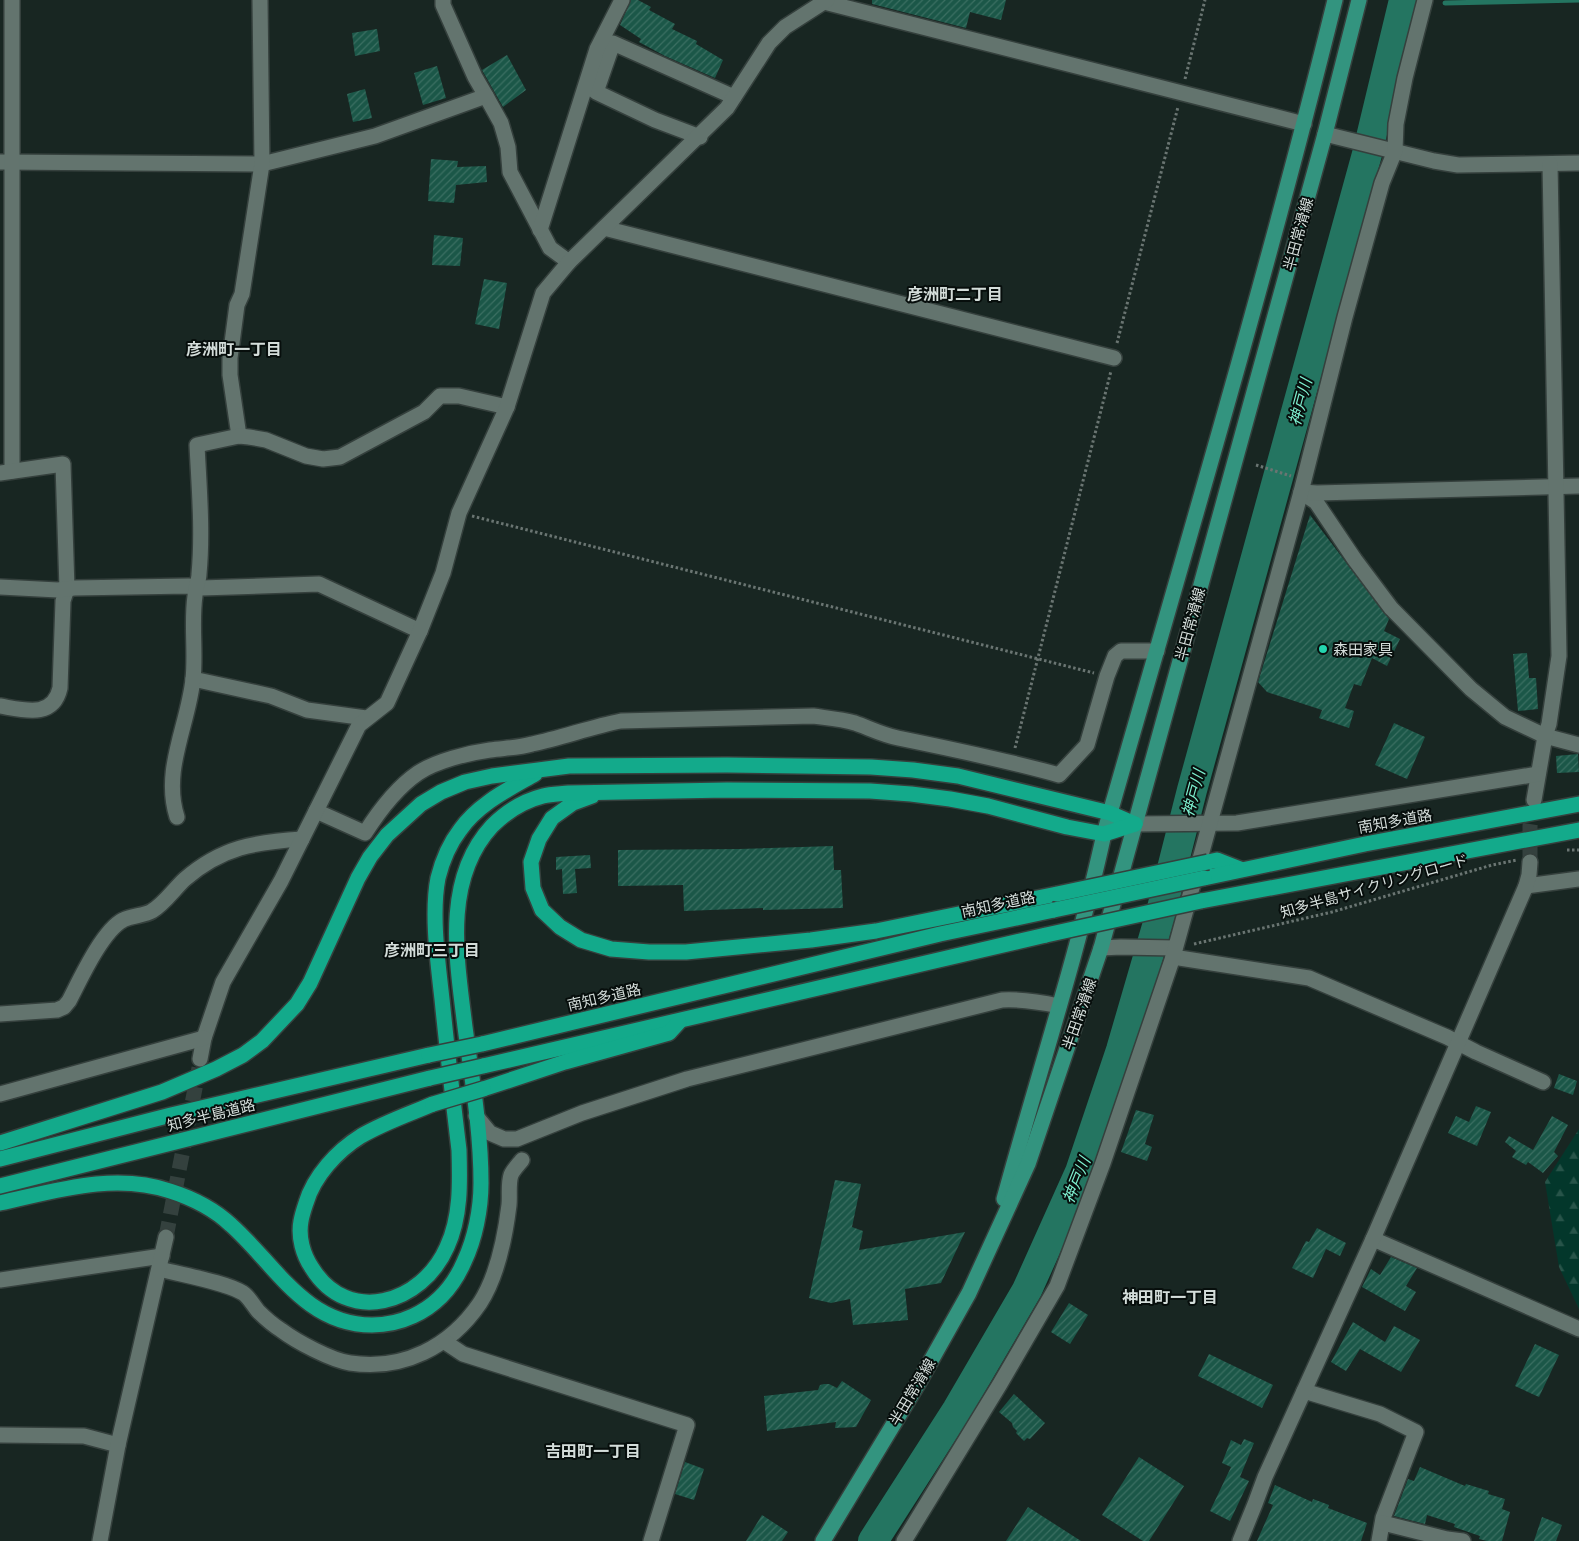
<svg xmlns="http://www.w3.org/2000/svg" width="1579" height="1541" viewBox="0 0 1579 1541" font-family="Mulish,'Noto Sans JP',sans-serif">
<style>
.forest{fill:url(#forest-firs)}
.lines{fill:none;stroke-linecap:round;stroke-linejoin:round}
.stream{stroke:#247561;stroke-width:5}
.river{stroke:#247561;stroke-width:30}
.building{fill:url(#building-hatch)}
.minor-tunnel{stroke:#34413e;stroke-width:15;stroke-dasharray:15 8;stroke-linecap:butt}
.minor-casing{stroke:#35403d;stroke-width:18}
.major-casing{stroke:#35403d;stroke-width:18}
.highway-casing{stroke:#35403d;stroke-width:18}
.path{stroke:#6a7572;stroke-width:3;stroke-dasharray:2.5 2.5;stroke-linecap:butt}
.minor{stroke:#63746e;stroke-width:15}
.major{stroke:#33947f;stroke-width:15}
.highway{stroke:#13aa8b;stroke-width:15}
.highway-bridge-casing{stroke:#35403d;stroke-width:18;stroke-linecap:butt}
.highway-bridge{stroke:#13aa8b;stroke-width:15}
.poi-dot{fill:#24d5af;stroke:#070e0c;stroke-width:2}
.labels{text-anchor:middle;dominant-baseline:central;stroke-width:4;stroke-linejoin:round;paint-order:stroke}
.street-label{font-size:15px;fill:#d4ddda;stroke:#070e0c}
.poi-label{font-size:15px;fill:#d4ddda;stroke:#070e0c;text-anchor:start}
.neighbourhood-label{font-size:16px;font-weight:bold;fill:#d4ddda;stroke:#070e0c}
.water-label{font-size:16px;font-style:italic;fill:#7eefcf;stroke:#070e0c}
</style>
<defs>
<pattern id="forest-firs" width="22" height="20" patternUnits="userSpaceOnUse" patternTransform="scale(1.25)"><rect width="22" height="20" fill="#03372b"/><path d="M5 1l3.5 6h-7zM16 11l3.5 6h-7z" fill="#275449"/></pattern>
<pattern id="building-hatch" width="6" height="6" patternUnits="userSpaceOnUse" patternTransform="scale(1.25)"><rect width="6" height="6" fill="#1b5748"/><path d="M-1 1l2-2M0 6l6-6M5 7l2-2" fill="none" stroke="#3b6f62"/></pattern>
</defs>
<rect width="100%" height="100%" fill="#182622"/>
<polygon class="forest" points="1579,1129 1579,1309 1559,1267 1545,1182"/>
<g class="lines">
<polyline class="stream" points="1445,3 1579,0"/>
<polyline class="river" points="873,1541 957,1410 1027,1290 1080,1172 1121,1050 1160,916 1192,790 1367,154 1404,0"/>
</g>
<g class="building">
<polygon points="631,0 638,0 651,7 649,10 675,24 672,29 697,41 696,44 723,60 715,78 665,56 639,42 641,39 620,25"/>
<polygon points="872,0 1006,0 1001,20 970,12 966,28 872,4"/>
<polygon points="377,29 380,51 355,56 352,33"/>
<polygon points="507,55 526,90 503,107 482,70"/>
<polygon points="437,66 446,98 423,105 414,73"/>
<polygon points="365,89 372,118 353,122 347,94"/>
<polygon points="431,159 458,161 457,167 486,166 487,182 456,185 454,203 428,201"/>
<polygon points="434,235 463,238 460,266 432,265"/>
<polygon points="484,279 507,283 499,329 475,324"/>
<polygon points="1310,515 1389,619 1384,631 1400,639 1387,666 1372,658 1361,686 1354,684 1345,708 1354,711 1349,728 1319,718 1322,710 1267,692 1258,682"/>
<polygon points="1527,653 1529,678 1536,678 1538,709 1518,711 1513,654"/>
<polygon points="1394,723 1425,737 1407,779 1375,765"/>
<polygon points="1578,754 1579,772 1557,773 1556,756"/>
<polygon points="833,846 834,870 841,870 843,908 763,910 763,908 684,911 683,885 618,886 618,850 739,849"/>
<polygon points="590,855 591,868 575,869 577,893 563,894 562,869 556,870 556,857"/>
<polygon points="1559,1074 1577,1081 1573,1095 1554,1088"/>
<polygon points="1476,1106 1491,1112 1477,1146 1448,1133 1456,1116 1469,1122"/>
<polygon points="1136,1110 1154,1115 1145,1144 1152,1147 1147,1161 1121,1152"/>
<polygon points="1552,1116 1568,1125 1554,1152 1558,1156 1543,1173 1528,1162 1526,1165 1512,1157 1516,1151 1505,1142 1509,1136 1533,1150"/>
<polygon points="835,1180 861,1184 852,1227 863,1231 859,1250 965,1232 941,1283 905,1289 908,1320 853,1325 850,1299 831,1303 809,1298"/>
<polygon points="1317,1228 1346,1243 1340,1256 1326,1249 1313,1278 1292,1268 1306,1241 1309,1242"/>
<polygon points="1391,1257 1417,1268 1406,1286 1416,1292 1405,1311 1362,1287 1371,1269 1380,1275"/>
<polygon points="1069,1303 1088,1315 1070,1344 1051,1332"/>
<polygon points="1353,1322 1385,1342 1394,1326 1420,1340 1401,1372 1360,1349 1346,1371 1331,1362"/>
<polygon points="1535,1344 1559,1355 1539,1397 1515,1386"/>
<polygon points="1209,1354 1273,1385 1262,1408 1198,1376"/>
<polygon points="842,1381 871,1400 856,1427 835,1428 836,1422 767,1431 764,1396 818,1390 820,1385 824,1384 829,1384 837,1388"/>
<polygon points="1014,1394 1045,1423 1030,1439 1027,1438 1024,1441 1016,1433 1017,1431 1013,1427 1012,1423 999,1412"/>
<polygon points="1244,1439 1254,1443 1240,1477 1249,1481 1230,1521 1210,1511 1231,1467 1222,1463 1231,1440 1241,1445"/>
<polygon points="1139,1457 1184,1486 1149,1541 1143,1541 1102,1515"/>
<polygon points="685,1462 704,1469 694,1500 675,1494"/>
<polygon points="1420,1467 1465,1486 1466,1484 1489,1491 1488,1494 1505,1499 1502,1509 1510,1512 1502,1541 1487,1541 1479,1539 1480,1536 1454,1527 1455,1524 1427,1515 1425,1524 1394,1516 1408,1479 1414,1481"/>
<polygon points="1275,1485 1312,1502 1313,1499 1329,1505 1328,1508 1367,1523 1361,1541 1257,1541 1273,1505 1268,1503"/>
<polygon points="1028,1507 1081,1541 1006,1541"/>
<polygon points="762,1515 788,1532 782,1541 746,1541"/>
<polygon points="1542,1517 1562,1525 1556,1541 1534,1541"/>
</g>
<g class="lines">
<g class="minor-tunnel">
<polyline points="1530,862 1530,826 1534,801"/>
<polyline points="166,1237 199,1068"/>
</g>
<defs>
<g id="minor">
<polyline points="443,0 443,5 475,77 486,96"/>
<polyline points="824,2 1304,124"/>
<polyline points="1325,134 1434,161 1458,165 1579,163"/>
<polyline points="700,137 655,120 596,92 613,43 734,97"/>
<polyline points="0,162 262,164 375,136 486,96 501,123 508,147 510,172 550,248 569,262"/>
<polyline points="604,228 1114,358"/>
<polyline points="540,230 597,49 622,0"/>
<polyline points="239,436 230,375 230,358 237,305 242,294 262,164 260,0"/>
<polyline points="12,471 12,0"/>
<path d="M0,473L63,464L67,589L63,601L60,688C53,719 24,710 0,706"/>
<polyline points="1301,492 1316,502 1355,560 1391,608 1471,689 1505,717 1545,736 1579,745"/>
<polyline points="1302,492 1317,493 1579,486"/>
<polyline points="0,587 58,590 74,588 188,586 201,588 319,584 420,631"/>
<polyline points="193,679 271,696 307,710 366,718"/>
<polyline points="1534,800 1545,736 1549,724 1559,656 1550,164"/>
<path d="M316,811L365,833C379,811 396,788 418,773C436,761 468,753 490,750C504,748 518,748 532,744C562,738 590,727 621,721L813,716C827,718 841,719 855,723C869,728 883,735 898,738C952,749 1006,760 1059,775L1087,745L1107,676L1115,656L1121,651H1157"/>
<path d="M177,817C162,770 188,726 193,679C196,652 191,623 195,596C195,588 199,581 199,574C203,531 199,487 197,445L239,436L249,437L266,440L306,456L323,459L340,457L424,412L440,396H459L507,407"/>
<polyline points="1135,824 1237,823 1538,774"/>
<polyline points="1526,886 1579,879"/>
<polyline points="1101,948 1121,947 1175,948"/>
<polyline points="1173,957 1309,978 1447,1037 1476,1052 1543,1082"/>
<path d="M0,1014L57,1010L64,1007L69,1001C80,980 102,931 123,920C132,915 144,916 152,911C164,904 175,888 185,879C222,847 255,842 302,839"/>
<polyline points="200,1059 204,1038 223,982 281,881 359,725 387,703 420,631 443,573 459,513 507,407 543,293 569,262 727,108 769,43 785,27 827,0"/>
<polyline points="0,1094 204,1038"/>
<path d="M476,1116L490,1133L504,1139H517L582,1113L687,1079L1002,1000C1021,999 1040,1002 1059,1006"/>
<polyline points="1373,1239 1579,1329"/>
<path d="M160,1269C182,1275 225,1282 243,1293C249,1297 253,1305 258,1311C265,1318 273,1325 281,1330C297,1342 331,1360 350,1363C403,1371 450,1347 480,1303C498,1275 505,1238 509,1205C510,1196 508,1184 511,1175C513,1170 519,1164 522,1160"/>
<polyline points="0,1280 162,1256"/>
<polyline points="445,1342 463,1354 687,1425 651,1541"/>
<polyline points="1304,1391 1380,1414 1416,1432 1383,1518 1379,1541"/>
<polyline points="0,1435 84,1436 118,1445"/>
<polyline points="1383,1523 1447,1539 1463,1541"/>
<polyline points="100,1541 118,1445 166,1237"/>
<polyline points="904,1541 1000,1384 1057,1286 1103,1163 1173,957 1301,492 1345,317 1382,183 1395,151 1396,124 1405,78 1425,0"/>
<polyline points="1240,1541 1255,1504 1265,1477 1373,1239 1526,886 1529,875 1530,862"/>
</g>
<g id="major">
<path d="M1004,1199C1037,1078 1077,957 1104,834C1183,557 1266,280 1335,0"/>
<polyline points="823,1541 919,1382 969,1293 1028,1164 1101,948 1325,134 1359,0"/>
</g>
<g id="highway">
<polyline points="592,796 573,803 552,818 539,839 531,862 533,888 542,910 560,927 581,940 611,949 649,952 686,952 811,940 876,931 1057,894"/>
<polyline points="1208,862 1217,860 1240,869"/>
<polyline points="1204,878 1365,844 1579,804"/>
<polyline points="1201,901 1579,830"/>
<polyline points="482,1044 940,934 1054,910"/>
<polyline points="483,1066 1046,935"/>
<polyline points="483,1089 565,1062 669,1033 679,1022"/>
<path d="M433,1104C409,1114 383,1123 361,1136C337,1151 314,1176 306,1203C304,1209 302,1215 301,1221C298,1237 303,1255 312,1268C348,1326 422,1304 447,1247C461,1217 460,1182 459,1150C453,1100 447,1049 442,999C438,963 431,914 438,878C442,862 450,843 460,830C478,804 509,789 535,774"/>
<polyline points="0,1143 162,1092 216,1069 243,1055 262,1041 297,1004 310,983 358,878 370,857 387,835 421,804 441,792 465,782 492,776 569,766 727,765 871,767 913,770 958,776 1110,813 1135,824"/>
<polyline points="0,1159 171,1115 429,1055"/>
<polyline points="0,1186 430,1078"/>
<path d="M0,1203C55,1191 114,1172 170,1191C192,1198 214,1209 231,1225C275,1264 305,1325 372,1325C387,1325 400,1322 413,1316C437,1305 454,1285 464,1262C475,1239 481,1209 481,1183C481,1131 472,1079 465,1027C457,961 442,880 492,826C506,812 523,801 543,796C551,794 561,794 569,793L727,790L870,791L911,794L950,799L988,806L1067,827L1104,834L1135,824"/>
</g>
</defs>
<use href="#minor" class="minor-casing"/>
<use href="#major" class="major-casing"/>
<use href="#highway" class="highway-casing"/>
<g class="path">
<polyline points="1185,79 1205,0"/>
<polyline points="1117,343 1178,107"/>
<polyline points="1256,465 1291,476"/>
<polyline points="472,516 1094,673"/>
<polyline points="1015,748 1111,371"/>
<polyline points="1567,850 1579,850"/>
<polyline points="1194,944 1332,912 1492,865 1517,860"/>
</g>
<use href="#minor" class="minor"/>
<use href="#major" class="major"/>
<use href="#highway" class="highway"/>
<defs>
<g id="highway-bridge">
<polyline points="1057,894 1208,862"/>
<polyline points="1054,910 1204,878"/>
<polyline points="1046,935 1201,901"/>
<polyline points="429,1055 482,1044"/>
<polyline points="430,1078 483,1066"/>
<polyline points="433,1104 483,1089"/>
</g>
</defs>
<use href="#highway-bridge" class="highway-bridge-casing"/>
<use href="#highway-bridge" class="highway-bridge"/>
</g>
<circle class="poi-dot" cx="1323" cy="649" r="5"/>
<g class="labels">
<g class="street-label">
<text transform="translate(1298 234) rotate(-75)">半田常滑線</text>
<text transform="translate(1190 624) rotate(-75)">半田常滑線</text>
<text transform="translate(1395 821) rotate(-10)">南知多道路</text>
<text transform="translate(1374 886) rotate(-16)">知多半島サイクリングロード</text>
<text transform="translate(998 904) rotate(-12)">南知多道路</text>
<text transform="translate(604 997) rotate(-13)">南知多道路</text>
<text transform="translate(1079 1014) rotate(-71)">半田常滑線</text>
<text transform="translate(211 1115) rotate(-14)">知多半島道路</text>
<text transform="translate(912 1392) rotate(-59)">半田常滑線</text>
</g>
<g class="poi-label">
<text x="1333" y="649">森田家具</text>
</g>
<g class="neighbourhood-label">
<text x="955" y="294">彦洲町二丁目</text>
<text x="234" y="349">彦洲町一丁目</text>
<text x="432" y="950">彦洲町三丁目</text>
<text x="1170" y="1297">神田町一丁目</text>
<text x="593" y="1451">吉田町一丁目</text>
</g>
<g class="water-label">
<text transform="translate(1300 402) rotate(-75)">神戸川</text>
<text transform="translate(1193 793) rotate(-75)">神戸川</text>
<text transform="translate(1076 1180) rotate(-68)">神戸川</text>
</g>
</g>
</svg>
